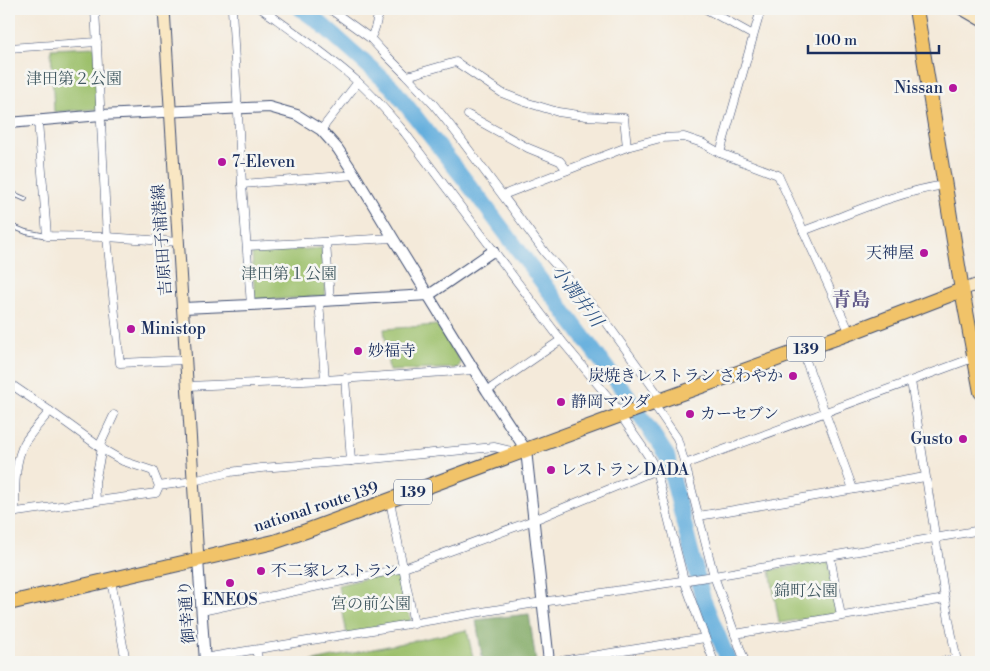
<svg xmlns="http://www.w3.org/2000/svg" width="990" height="671" viewBox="0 0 990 671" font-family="'Libre Bodoni','Noto Serif JP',serif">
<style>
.green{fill:#9cc06a;stroke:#5c7864}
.forest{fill:#7da65e;stroke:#4c6a5e}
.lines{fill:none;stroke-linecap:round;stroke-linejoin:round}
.river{stroke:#65afdd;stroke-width:16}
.service-casing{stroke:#3c4b71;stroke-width:5.5}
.minor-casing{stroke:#3c4b71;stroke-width:9}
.tertiary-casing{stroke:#3c4b71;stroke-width:12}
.secondary-casing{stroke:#3c4b71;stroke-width:13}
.trunk-casing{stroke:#3c4b71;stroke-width:16}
.service{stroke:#fff;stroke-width:4}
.minor{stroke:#fff;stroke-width:8}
.tertiary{stroke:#fff;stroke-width:10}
.secondary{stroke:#f9e7c3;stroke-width:11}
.trunk{stroke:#f1c369;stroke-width:14}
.poi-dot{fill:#b5179e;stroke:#f6f6f2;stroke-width:2}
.labels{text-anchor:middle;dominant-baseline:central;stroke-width:5;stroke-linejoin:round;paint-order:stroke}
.shield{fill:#f6f6f2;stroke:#5d6b8a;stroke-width:1}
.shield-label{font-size:15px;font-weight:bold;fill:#1b2f5e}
.park-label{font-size:16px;fill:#425a62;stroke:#f6f6f2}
.poi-label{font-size:16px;fill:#1b2f5e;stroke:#f6f6f2;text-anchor:start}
.street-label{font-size:16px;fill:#1b2f5e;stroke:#f6f6f2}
.water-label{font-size:18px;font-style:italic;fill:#315584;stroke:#f6f6f2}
.quarter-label{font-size:19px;font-weight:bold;fill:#605989;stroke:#f6f6f2}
</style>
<rect width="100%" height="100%" fill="#f6f6f2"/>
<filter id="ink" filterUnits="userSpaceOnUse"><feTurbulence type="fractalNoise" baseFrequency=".02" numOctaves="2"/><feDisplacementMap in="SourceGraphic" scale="10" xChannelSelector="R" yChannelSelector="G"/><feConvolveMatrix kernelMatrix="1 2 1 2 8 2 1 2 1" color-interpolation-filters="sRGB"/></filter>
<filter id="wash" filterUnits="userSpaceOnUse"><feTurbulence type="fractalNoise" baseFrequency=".0096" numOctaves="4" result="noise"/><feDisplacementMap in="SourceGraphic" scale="20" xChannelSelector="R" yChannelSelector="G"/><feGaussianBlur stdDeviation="1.12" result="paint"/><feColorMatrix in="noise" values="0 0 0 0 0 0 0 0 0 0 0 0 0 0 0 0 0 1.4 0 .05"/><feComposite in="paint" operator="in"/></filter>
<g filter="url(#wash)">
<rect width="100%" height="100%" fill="#f4eada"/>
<g class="green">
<polygon points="95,47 98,109 54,112 51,49"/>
<polygon points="322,248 326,296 255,301 252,253"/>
<polygon points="437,325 461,362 458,368 389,371 384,329"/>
<polygon points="826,561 829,563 837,611 835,614 779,623 770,570"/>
<polygon points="402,570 411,622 347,635 338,585"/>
<polygon points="467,630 474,662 309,662"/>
</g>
<polygon class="forest" points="529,614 536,662 483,662 476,620"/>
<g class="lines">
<polyline class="river" points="301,9 319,22 392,87 483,203 629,398 667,456 703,599 729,662"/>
</g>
</g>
<g filter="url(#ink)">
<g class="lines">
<defs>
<g id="service">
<polyline points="9,192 25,199"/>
<polyline points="9,225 26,232 47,236"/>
</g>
<g id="minor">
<polyline points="95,9 107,237 120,363 185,360"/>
<polyline points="232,9 242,184 251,305"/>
<path d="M262,9C294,32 328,55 358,82C375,97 390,115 405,133L561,340L614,404C626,427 645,446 656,470L684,580L714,662"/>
<polyline points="330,9 370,38 383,52 407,76 434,105 457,134 546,254 601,315 662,400"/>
<polyline points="706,9 753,35"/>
<path d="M370,38C377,30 376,18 380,9"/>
<polyline points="9,48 97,42"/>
<polyline points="407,76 456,62 502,93 525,102 558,112 586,116 624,118 627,147"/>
<polyline points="468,115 528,148 560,161 567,170"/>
<polyline points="38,121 47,236 107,237 179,242"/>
<polyline points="321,130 358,82"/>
<polyline points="720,153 761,9"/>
<polyline points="242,184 355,175"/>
<polyline points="503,195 627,147 661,138 684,137 702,143 720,153 778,175 850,333"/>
<path d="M803,231C850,214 896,192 945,185"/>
<polyline points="326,242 330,300"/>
<polyline points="247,246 393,238"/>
<polyline points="319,301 325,380"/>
<polyline points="802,350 853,489"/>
<polyline points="345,378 351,461"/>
<polyline points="911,381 945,599 957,662"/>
<polyline points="9,383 50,411 104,450 123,461 153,471 159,486"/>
<polyline points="188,386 325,380 474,370"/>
<polyline points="487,391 561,340"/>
<polyline points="653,403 677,438 685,464 714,576 745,662"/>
<polyline points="99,447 114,415"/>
<polyline points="685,464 981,355"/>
<polyline points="96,501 95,482 102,448"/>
<polyline points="390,501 414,624"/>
<polyline points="9,513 156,493 159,486 193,481 230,472 261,468 351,461 494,447 516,452"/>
<path d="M15,513C15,492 14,460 25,442C32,431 42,421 50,411"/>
<polyline points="699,516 925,477"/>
<polyline points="830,556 841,616"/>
<polyline points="111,580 126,662"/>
<polyline points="202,611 404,568 534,520 656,470"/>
<polyline points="735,634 945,599"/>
<polyline points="256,650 259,662"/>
<polyline points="204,658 542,602 714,576 981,530"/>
<polyline points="554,662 705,638"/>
<polyline points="938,662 956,659"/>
</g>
<g id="tertiary">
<polyline points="9,123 101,115 269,107 297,115 321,130 338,149 355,175 393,238 487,391 526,450 549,662"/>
<polyline points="183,308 251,305 429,295 493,251"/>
<polyline points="198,559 205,662"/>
</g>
<g id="secondary">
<polyline points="164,9 198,559"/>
<polyline points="962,9 981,20"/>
<polyline points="980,9 981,9"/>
<polyline points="962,290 981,283"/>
</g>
<g id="trunk">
<polyline points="916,9 962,290 981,392"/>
<polyline points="9,603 274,542 306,531 648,405 850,333 962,290"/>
</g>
</defs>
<use href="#service" class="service-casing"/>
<use href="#minor" class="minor-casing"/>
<use href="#tertiary" class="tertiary-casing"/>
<use href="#secondary" class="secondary-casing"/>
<use href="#trunk" class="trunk-casing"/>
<use href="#service" class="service"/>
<use href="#minor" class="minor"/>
<use href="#tertiary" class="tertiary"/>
<use href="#secondary" class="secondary"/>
<use href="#trunk" class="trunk"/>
</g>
</g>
<g class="poi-dot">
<circle cx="953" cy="88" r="5"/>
<circle cx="222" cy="162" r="5"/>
<circle cx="924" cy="253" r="5"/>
<circle cx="131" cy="329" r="5"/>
<circle cx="358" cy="351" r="5"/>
<circle cx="793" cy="376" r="5"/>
<circle cx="561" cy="402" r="5"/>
<circle cx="690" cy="414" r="5"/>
<circle cx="963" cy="439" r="5"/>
<circle cx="551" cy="470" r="5"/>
<circle cx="261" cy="571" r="5"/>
<circle cx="230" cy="583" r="5"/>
</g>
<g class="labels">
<g class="shield">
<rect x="787" y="336.5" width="38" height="25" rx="4"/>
<rect x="394" y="479.5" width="38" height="25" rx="4"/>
</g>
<g class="shield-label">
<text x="806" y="349">139</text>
<text x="413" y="492">139</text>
</g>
<g class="park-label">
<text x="74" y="79">津田第２公園</text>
<text x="289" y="274">津田第１公園</text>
<text x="806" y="591">錦町公園</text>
<text x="371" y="604">宮の前公園</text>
</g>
<g class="poi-label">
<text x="943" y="88" text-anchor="end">Nissan</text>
<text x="232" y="162">7-Eleven</text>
<text x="914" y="253" text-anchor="end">天神屋</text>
<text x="141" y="329">Ministop</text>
<text x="368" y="351">妙福寺</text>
<text x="783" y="376" text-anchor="end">炭焼きレストラン さわやか</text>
<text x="571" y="402">静岡マツダ</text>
<text x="700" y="414">カーセブン</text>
<text x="953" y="439" text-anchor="end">Gusto</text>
<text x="561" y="470">レストラン DADA</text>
<text x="271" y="571">不二家レストラン</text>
<text x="230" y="600" text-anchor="middle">ENEOS</text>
</g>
<g class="street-label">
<text transform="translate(162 240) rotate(-94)">吉原田子浦港線</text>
<text transform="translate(316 507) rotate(-18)">national route 139</text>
<text transform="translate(187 612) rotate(-94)">御幸通り</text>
</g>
<g class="water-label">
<text transform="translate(577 296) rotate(53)">小潤井川</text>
</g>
<g class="quarter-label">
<text x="851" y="300">青島</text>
</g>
</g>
<rect width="990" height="671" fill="none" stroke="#f6f6f2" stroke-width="30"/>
<path d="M808 45v8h131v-8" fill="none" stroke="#1b2f5e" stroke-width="2.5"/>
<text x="815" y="45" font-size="15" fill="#1b2f5e" stroke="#f6f6f2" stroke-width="4" paint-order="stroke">100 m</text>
</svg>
